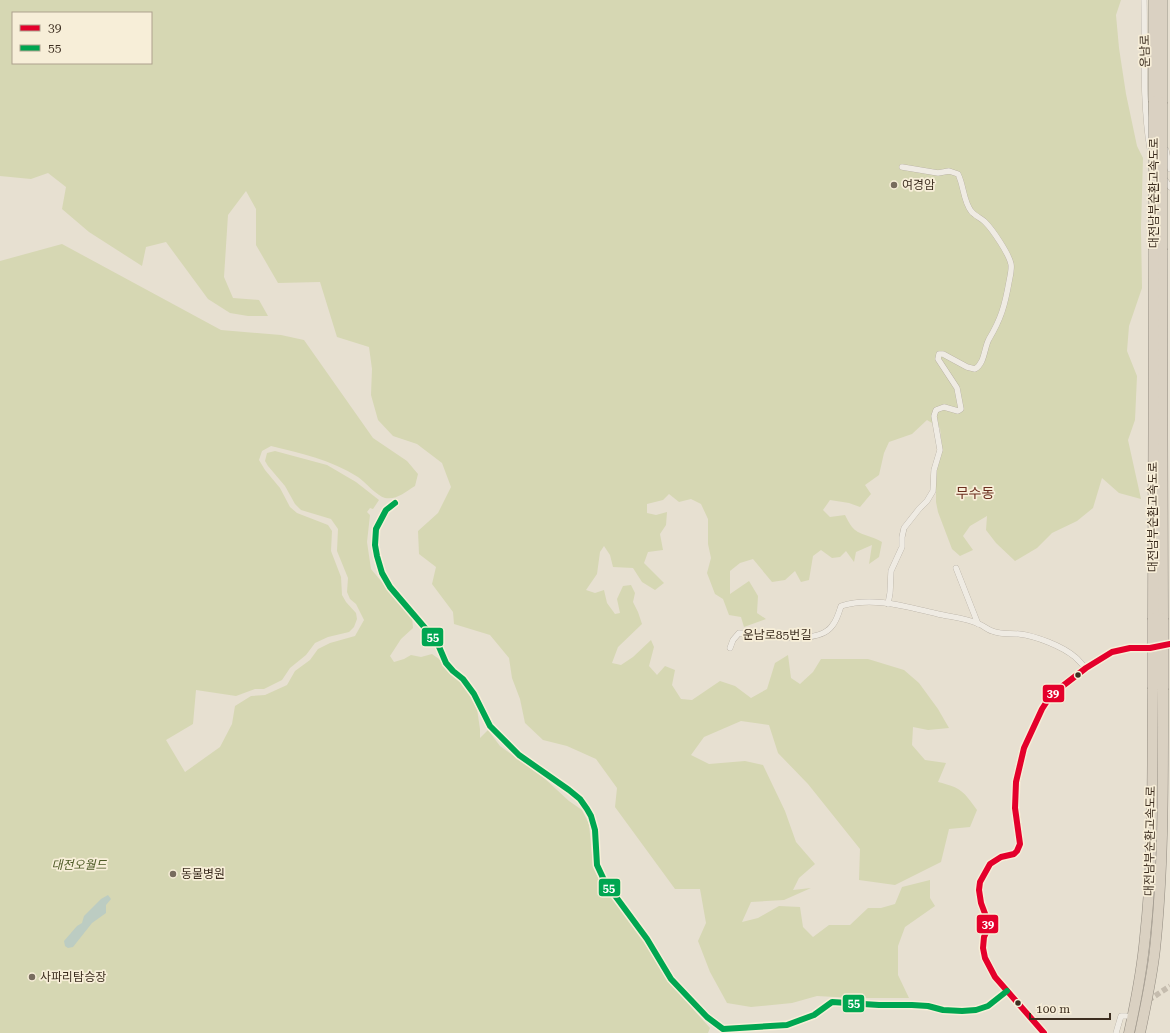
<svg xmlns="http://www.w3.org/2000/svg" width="1170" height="1033" viewBox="0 0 1170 1033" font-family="'Roboto Serif','Noto Sans KR',serif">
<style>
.green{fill:#d6d7b3;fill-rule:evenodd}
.water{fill:#bcccc2}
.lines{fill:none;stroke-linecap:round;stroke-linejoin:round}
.minor-tunnel{stroke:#c5bcae;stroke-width:5.5;stroke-dasharray:5.5 3;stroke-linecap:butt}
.minor-casing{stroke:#ada599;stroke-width:6}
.tertiary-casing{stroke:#ada599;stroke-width:8}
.motorway-casing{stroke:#928b80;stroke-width:11}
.minor{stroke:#efebe3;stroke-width:5.5}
.tertiary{stroke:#efebe3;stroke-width:7}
.motorway{stroke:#dad1c2;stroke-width:10}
.motorway-bridge-casing{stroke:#928b80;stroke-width:11;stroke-linecap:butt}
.motorway-bridge{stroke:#dad1c2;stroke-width:10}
.bus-1-casing{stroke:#f7eed8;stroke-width:9}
.bus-2-casing{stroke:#f7eed8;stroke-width:9}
.bus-1{stroke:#e4002b;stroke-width:6}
.bus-2{stroke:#00a651;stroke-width:6}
.poi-dot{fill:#786c5e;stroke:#f7eed8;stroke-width:1.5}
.bus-dot{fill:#3d2e20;stroke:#f7eed8;stroke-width:1.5}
.labels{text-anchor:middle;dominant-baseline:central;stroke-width:3.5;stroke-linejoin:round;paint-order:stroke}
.street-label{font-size:12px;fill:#3d2e20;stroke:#f7eed8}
.poi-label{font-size:12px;fill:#3d2e20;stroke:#f7eed8;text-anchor:start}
.park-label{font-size:12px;font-style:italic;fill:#4d5a26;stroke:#f7eed8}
.quarter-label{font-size:14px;fill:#6b2e1e;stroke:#f7eed8}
.line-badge{stroke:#f7eed8;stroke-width:1.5}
.badge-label{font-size:11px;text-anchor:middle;font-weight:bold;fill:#fff}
</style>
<rect width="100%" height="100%" fill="#e7e0d1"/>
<g class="green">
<path d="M0,0H1121L1116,15L1119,48L1126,94L1137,146L1143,158L1141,228L1142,288L1129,326L1127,351L1137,376L1135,420L1128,440L1141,499L1119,493L1102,478L1093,508L1077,521L1052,533L1037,548L1015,561L996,543L986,530L987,516L970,526L963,536L973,550L960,556L952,549L938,512L936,502V470L942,448L940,428L927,420L912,434L889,442L884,453L879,475L865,485L871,494L860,507L849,503L830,500L823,510L830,517L845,515C847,519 849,523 852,527C858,535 873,536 882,542L879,557L869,564L872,545L856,552L854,562L846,551L840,557L832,558L821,550L813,556L809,580L801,582L795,571L785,580L772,582L753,559L740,563L730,571V594L749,581L758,596L757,613L766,619L744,627L741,617L729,615L723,599L715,594L707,573L711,558L708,544V519L701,504L691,499L679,502L669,494L663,500L647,504V513L656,515L667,512L666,525L660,534L663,550L648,552L644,563L664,583L655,590L642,582L633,568L613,567L610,555L604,546L600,552L597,574L586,590L595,593L604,590L607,603L615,614L620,613L617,599L623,586L631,585L635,593L633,602L638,612L642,624L618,647L612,663L621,665L633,657L651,640L654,647L649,666L657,675L665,666L675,670L672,685L681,699L692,700L720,681L735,686L751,698L767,689L775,663L788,655L791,678L800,684L813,672L821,659H868L904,670L919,683L938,709L949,728L928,730L913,727L912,745L925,760L946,763L938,782C962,788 963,791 977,810L970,827L949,829L941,862L895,885L859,880L860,849L808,784L778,753L769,725L741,721L704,737L691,755L709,764L745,761L763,765L785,811L796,842L815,864L799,878L793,890L811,888L784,900L751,902L742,922L758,918L779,906L800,907L803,927L813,937L829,925H850L868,908H881L895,904L902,887L930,880V898L935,906L905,927L898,946V975L909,998H853L817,996L792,1003L751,1007L727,1003L710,972L698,941L706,923L700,889H675L615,807L617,788L596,759L567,746L543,740L525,723L520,699L512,678L509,658L490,635L454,624L453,612L432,584L436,567L419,554L418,531L438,513L451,487L442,463L417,444L393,436L378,420L371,395L372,369L369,347L337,337L320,282L278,283L256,245V209L246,191L228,215L224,277L233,298L259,300L268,316H248L230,313L208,299L166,242L146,247L142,266L89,232L62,209L66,187L48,173L31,179L0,176ZM13,13H151V63H13Z"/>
<path d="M62,244L221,330L281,335L304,340L373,438L407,461L418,474L415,486C405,492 397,500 385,498C377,496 365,482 358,477C331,460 301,453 271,446L262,451L259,460L265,470L280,488L290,507L297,513L328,525L332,531L331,551L341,577L342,595L346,602L356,613L357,619L354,627L349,632L328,637L315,643L306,655L290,668L282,680L264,689H255L236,696L196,690L193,724L166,740L185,772L220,747L232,724L235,706L251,696L265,695L287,685L295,671L310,660L318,649L330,643L355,636L364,620L356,604L350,599L347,592L348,578L337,551L338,529L331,519L301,510L295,504L285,486L268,466L265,461L267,453L275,451L327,465L356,482L379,500L373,509L370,508L367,512L370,515L367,542L371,569L396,599L412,616L413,628L401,639L390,656L394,662L404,659L411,655L421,657L432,654L439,659L467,689L477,709L480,729V738L488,730L500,746L544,778L569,801L582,810L589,824L593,866L600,882L645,942L667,980L710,1028L708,1033H0V261Z"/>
</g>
<polygon class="water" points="108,895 111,899 106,905 106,913 92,923 73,947 68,948 65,946 64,941 77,926 82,923 84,916 101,899"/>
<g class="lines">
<polyline class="minor-tunnel" points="1134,1010 1170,986"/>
<defs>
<g id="minor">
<path d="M1144,0C1145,49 1142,101 1150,149"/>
<polyline points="1166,150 1170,169"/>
<polyline points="1163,177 1170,187"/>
<polyline points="395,503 386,510 376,529 375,545 377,556 382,573 390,587 437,642 446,663 453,671 463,679 474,694 490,726 519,755 569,790 580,799 587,809 591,816 595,830 597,865 605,882 647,939 671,979 707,1017 723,1029 787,1025 814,1015 832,1002 879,1005 912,1005 928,1006 943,1010 962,1011 976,1010 988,1006 1007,991"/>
<polyline points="956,568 978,624"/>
<path d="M888,604L890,593L891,571L902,547V537L904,528L919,509L927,501L933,491L934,470L940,450L934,416L936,410L944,407L958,411L961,409L957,388L938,359L939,354H943L967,367L975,369C985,363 984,348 989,339C1001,319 1005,305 1009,282C1010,277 1012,269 1011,264C1009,254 993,230 985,222C981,218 975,216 971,211C963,200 964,186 958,174L949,171L938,173L902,167"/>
<path d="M730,648L733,640L739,633C762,633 817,647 832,626C837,620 839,612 841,606C873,596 907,607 938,614C951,617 966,618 979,624C984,626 988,630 992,631C1002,635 1010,633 1019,634C1036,636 1062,646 1075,657C1079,660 1082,665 1086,668C1094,663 1104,655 1113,652C1132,646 1151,648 1170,644"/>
<polyline points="1116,1033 1121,1016 1126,1016"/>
</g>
<polyline id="tertiary" points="1044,1033 995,977 985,958 983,948 984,937 988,928 987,919 981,903 979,890 980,882 990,864 1001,857 1014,854 1017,851 1020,844 1015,808 1016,782 1024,748 1042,709 1051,695 1086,668"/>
<g id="motorway">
<polyline points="1154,101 1154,0"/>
<polyline points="1162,102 1162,0"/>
<polyline points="1162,250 1163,618"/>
<polyline points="1153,618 1154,250"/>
<path d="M1129,1033C1136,1001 1142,970 1145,937C1154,855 1152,772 1153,689"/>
<path d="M1140,1033C1146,1005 1152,977 1155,949C1164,864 1163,775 1163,690"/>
</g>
</defs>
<use href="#minor" class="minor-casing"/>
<use href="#tertiary" class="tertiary-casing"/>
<use href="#motorway" class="motorway-casing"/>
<use href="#minor" class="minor"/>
<use href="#tertiary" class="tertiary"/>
<use href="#motorway" class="motorway"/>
<defs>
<g id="motorway-bridge">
<polyline points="1154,101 1154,250"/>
<polyline points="1162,250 1162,102"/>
<polyline points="1153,618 1153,689"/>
<polyline points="1163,618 1163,690"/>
</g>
</defs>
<use href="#motorway-bridge" class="motorway-bridge-casing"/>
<use href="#motorway-bridge" class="motorway-bridge"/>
<defs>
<polyline id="bus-1" points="1044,1033 995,977 985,958 983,948 984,937 988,928 987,919 981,903 979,890 980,882 990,864 1001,857 1014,854 1017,851 1020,844 1015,808 1016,782 1024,748 1042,709 1051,695 1086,668 1112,652 1130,648 1150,648 1170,644"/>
<polyline id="bus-2" points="395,503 386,510 376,529 375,545 377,556 382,573 390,587 437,642 446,663 453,671 463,679 474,694 490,726 519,755 569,790 580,799 587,809 591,816 595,830 597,865 605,882 647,939 671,979 707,1017 723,1029 787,1025 814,1015 832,1002 879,1005 912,1005 928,1006 943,1010 962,1011 976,1010 988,1006 1007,991"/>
</defs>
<use href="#bus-1" class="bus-1-casing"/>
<use href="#bus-2" class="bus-2-casing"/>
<use href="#bus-1" class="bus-1"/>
<use href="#bus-2" class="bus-2"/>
</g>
<g class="poi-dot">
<circle cx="894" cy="185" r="4"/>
<circle cx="173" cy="874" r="4"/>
<circle cx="32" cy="977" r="4"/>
</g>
<g class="bus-dot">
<circle cx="1078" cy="675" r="3.5"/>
<circle cx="1018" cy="1003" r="3.5"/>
</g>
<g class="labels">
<g class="street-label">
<text transform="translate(1145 51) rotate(-91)">운남로</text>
<text transform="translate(1154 193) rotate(-90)">대전남부순환고속도로</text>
<text transform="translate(1153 517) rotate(-90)">대전남부순환고속도로</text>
<text x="777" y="635">운남로85번길</text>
<text transform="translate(1150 841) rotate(-89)">대전남부순환고속도로</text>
</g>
<g class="poi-label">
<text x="902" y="185">여경암</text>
<text x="181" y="874">동물병원</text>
<text x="40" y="977">사파리탐승장</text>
</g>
<g class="park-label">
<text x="79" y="865">대전오월드</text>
</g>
<g class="quarter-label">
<text x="975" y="493">무수동</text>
</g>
</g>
<g class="line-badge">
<rect x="421" y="627" width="23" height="20" rx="4" fill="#00a651"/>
<rect x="1042" y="684" width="23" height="19" rx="4" fill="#e4002b"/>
<rect x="598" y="878" width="23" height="19" rx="4" fill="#00a651"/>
<rect x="976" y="914" width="23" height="20" rx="4" fill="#e4002b"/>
<rect x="842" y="994" width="23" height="19" rx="4" fill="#00a651"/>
</g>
<g class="badge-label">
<text x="433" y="641">55</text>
<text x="1053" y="697">39</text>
<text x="609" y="892">55</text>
<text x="988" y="928">39</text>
<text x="854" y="1007">55</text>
</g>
<rect x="12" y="12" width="140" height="52" fill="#f7eed8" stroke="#ada18e"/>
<rect x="20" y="25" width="20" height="6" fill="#e4002b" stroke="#ada18e"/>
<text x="48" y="32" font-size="12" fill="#3d2e20">39</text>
<rect x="20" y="45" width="20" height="6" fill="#00a651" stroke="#ada18e"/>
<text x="48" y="52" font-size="12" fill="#3d2e20">55</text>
<path d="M1030 1013v6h80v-6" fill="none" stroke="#3d2e20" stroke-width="2"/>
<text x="1036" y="1013" font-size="12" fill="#3d2e20" stroke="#f7eed8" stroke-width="3" paint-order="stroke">100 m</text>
</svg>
